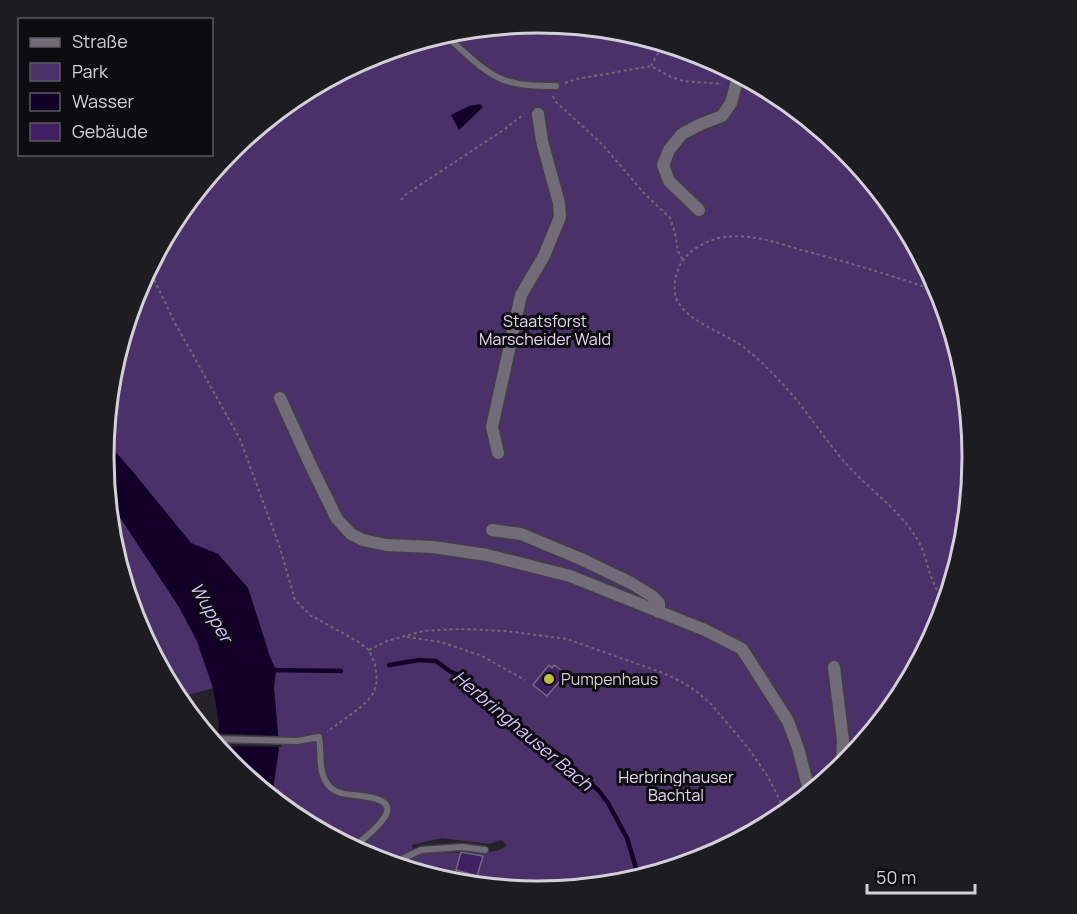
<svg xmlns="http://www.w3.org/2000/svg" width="1077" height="914" viewBox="0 0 1077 914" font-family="Manrope,sans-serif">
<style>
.green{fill:#4b3169;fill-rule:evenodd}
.water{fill:#130029}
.pier{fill:#25212b}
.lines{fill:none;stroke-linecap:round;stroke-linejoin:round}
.stream{stroke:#130029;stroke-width:4.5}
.building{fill:#401f62;stroke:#716d79;stroke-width:1.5}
.lane-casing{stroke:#413e46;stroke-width:9}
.street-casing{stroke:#413e46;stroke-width:15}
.path{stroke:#6e6b73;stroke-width:2;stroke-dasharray:3 3;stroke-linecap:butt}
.lane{stroke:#716c78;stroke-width:6}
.street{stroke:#716c78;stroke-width:12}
.poi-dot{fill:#bebf42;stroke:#0d0c10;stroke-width:2}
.labels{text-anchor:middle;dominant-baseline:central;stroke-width:6;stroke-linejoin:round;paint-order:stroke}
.park-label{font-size:16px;fill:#e3dbef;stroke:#0d0c10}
.poi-label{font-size:16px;fill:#d3d0d7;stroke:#0d0c10;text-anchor:start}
.water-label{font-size:18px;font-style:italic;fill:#d9c0fd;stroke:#0d0c10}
.rim{fill:none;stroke:#d3d0d7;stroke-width:3}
</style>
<rect width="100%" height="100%" fill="#25212b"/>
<g class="green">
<path d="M538,23L624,31L705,56L780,96L846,150L900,216L940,291L965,373L973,457L965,542L940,624L900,699L845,764L780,818L704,859L623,883L538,891L453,883L372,858L297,818L272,798L279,747L274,688L276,670L270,657L248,588L218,554L191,543L133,472L106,441L112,372L137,290L177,215L232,150L297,96L373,55L454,31ZM441,838L489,844L501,840L507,845C495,859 447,850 428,853C423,853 418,856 414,857L412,845Z"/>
<polygon points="108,499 179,607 197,641 213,688 177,698 137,623 112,541"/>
</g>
<g class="water">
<polygon points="480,104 483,107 459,130 451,115 469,106"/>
<polygon points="106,441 133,472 191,543 218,554 248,588 270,657 276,670 274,688 279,747 272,798 231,764 217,747 219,725 213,688 197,641 179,607 108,499 104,457"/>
</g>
<polygon class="pier" points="215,733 281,736 281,747 216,746 214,744"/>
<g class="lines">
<g class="stream">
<polyline points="389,665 419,660 436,661 451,672 465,677 515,723 558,754 599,791 608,803 627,838 639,878"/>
<polyline points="271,670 341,671"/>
</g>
</g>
<g class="building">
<polygon points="549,665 552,668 554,665 566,674 547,696 533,685"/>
<polygon points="461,852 483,856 477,876 456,870"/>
</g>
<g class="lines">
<defs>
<g id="lane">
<path d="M444,34C463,50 481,71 504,80C521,86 539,86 556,86"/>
<path d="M211,739L297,741L319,737C322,753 317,772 329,786C332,789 337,792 341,793C354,797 405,794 381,822C373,832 362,839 354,848"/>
<polyline points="391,864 421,850 462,847 485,850"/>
</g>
<g id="street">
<polyline points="699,210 669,181 663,165 669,150 682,134 701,124 722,116 731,103 736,84"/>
<polyline points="280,398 310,464 337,519 351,534 363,540 386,545 433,547 487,555 570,576 705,630 742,649 788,721 798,748 810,794"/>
<polyline points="498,453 492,427 521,295 544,256 560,217 559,203 542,141 538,114"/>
<polyline points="492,530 521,534 581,559 631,583 652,596 659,603 659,612"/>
<polyline points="834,667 843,740 842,767"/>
</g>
</defs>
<use href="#lane" class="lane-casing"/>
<use href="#street" class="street-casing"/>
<g class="path">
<polyline points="651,66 658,53 659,42"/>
<polyline points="565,83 577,79 651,66 671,77 683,81 722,84"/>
<polyline points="749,84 758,84"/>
<polyline points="553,96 555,101 602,144 643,192 670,218 675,233 678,251 682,259"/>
<polyline points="401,200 405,195 505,129 524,114"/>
<polyline points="149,269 175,323 240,439 280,548 295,600 310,615 357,641 369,650 375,664 377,680 374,692 369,699 361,707 327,732"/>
<path d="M940,292C896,277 851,263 805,251C780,244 752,233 725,237C709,239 687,250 680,265C675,276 672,288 677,300C688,322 720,331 739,344C753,353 765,366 776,377C803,404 823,438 848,466C871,491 902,512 919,542C926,555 927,569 933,581C936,589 941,597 945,605"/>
<polyline points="407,637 441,642 482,656 525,680"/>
<polyline points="369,650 387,641 423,631 459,629 506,631 567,639 663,673 680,681 696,691 711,704 749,749 768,777 786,813"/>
</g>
<use href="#lane" class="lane"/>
<use href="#street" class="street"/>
</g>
<circle class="poi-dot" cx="549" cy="679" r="6"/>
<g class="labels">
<g class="park-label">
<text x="545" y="321">Staatsforst<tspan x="545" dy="18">Marscheider Wald</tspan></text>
<text x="676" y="777">Herbringhauser<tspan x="676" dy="18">Bachtal</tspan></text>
</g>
<g class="poi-label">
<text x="561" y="679">Pumpenhaus</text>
</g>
<g class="water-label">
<text transform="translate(212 612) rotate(60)">Wupper</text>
<text transform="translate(523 730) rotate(40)">Herbringhauser Bach</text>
</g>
</g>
<path d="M0 0H1077V914H0ZM114 457a424 424 0 1 1 848 0a424 424 0 1 1-848 0Z" fill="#1d1c20" fill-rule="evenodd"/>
<path class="rim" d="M114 457a424 424 0 1 1 848 0a424 424 0 1 1-848 0Z"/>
<rect x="18" y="18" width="195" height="138" fill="#0d0c10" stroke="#5c5a60" stroke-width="1.5"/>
<rect x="30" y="38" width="30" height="9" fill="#716c78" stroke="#5c5a60" stroke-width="1.5"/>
<text x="72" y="48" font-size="18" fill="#d3d0d7">Straße</text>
<rect x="30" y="63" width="30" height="18" fill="#4b3169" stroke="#5c5a60" stroke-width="1.5"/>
<text x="72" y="78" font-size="18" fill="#d3d0d7">Park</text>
<rect x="30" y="93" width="30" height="18" fill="#130029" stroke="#5c5a60" stroke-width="1.5"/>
<text x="72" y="108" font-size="18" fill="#d3d0d7">Wasser</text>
<rect x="30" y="123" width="30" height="18" fill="#401f62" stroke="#5c5a60" stroke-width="1.5"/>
<text x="72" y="138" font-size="18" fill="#d3d0d7">Gebäude</text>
<path d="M867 884v9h108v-9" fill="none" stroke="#d3d0d7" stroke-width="3"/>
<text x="876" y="884" font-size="18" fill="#d3d0d7" stroke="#0d0c10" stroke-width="4.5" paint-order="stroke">50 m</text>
</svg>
